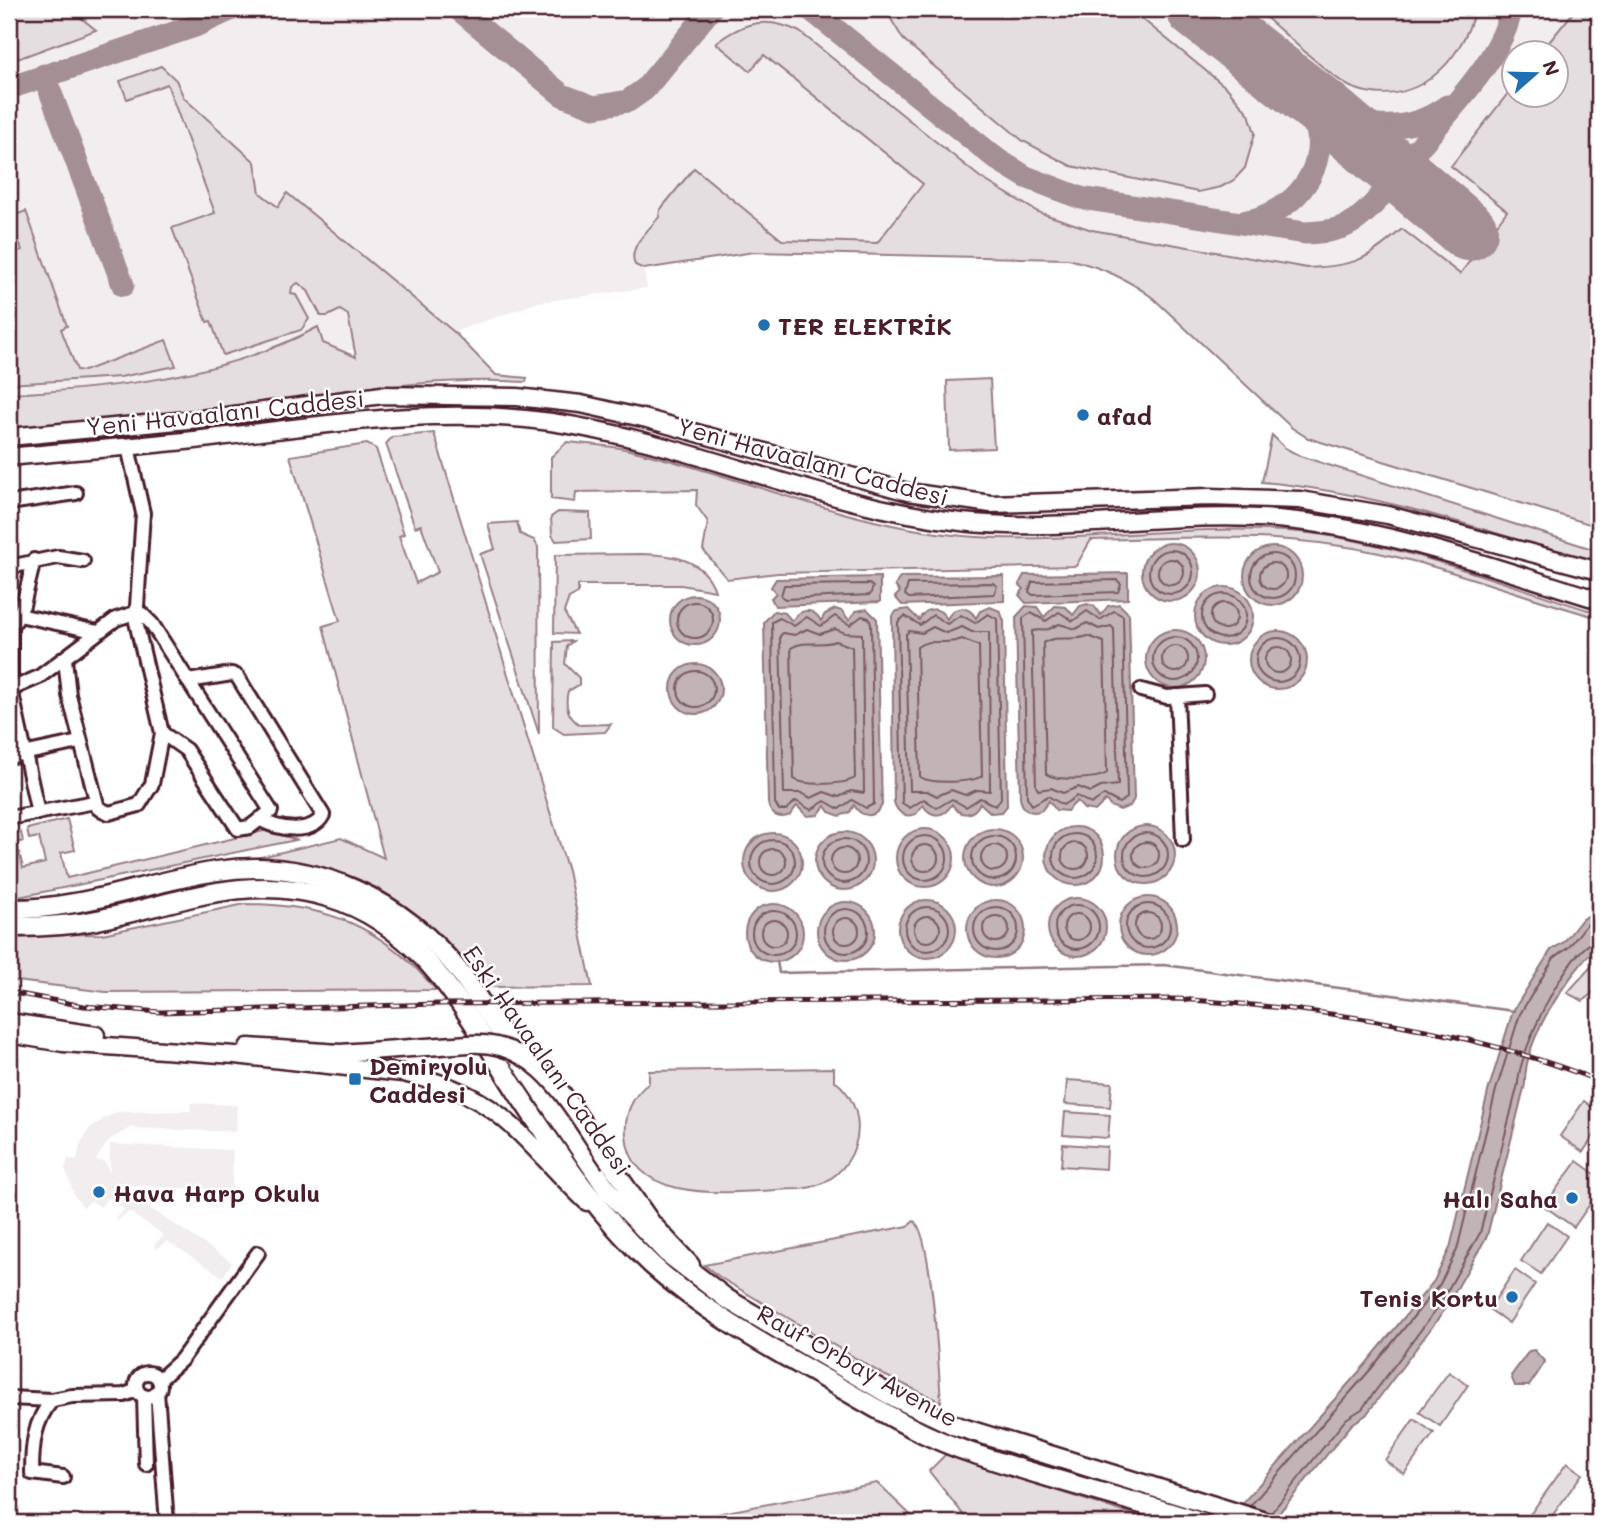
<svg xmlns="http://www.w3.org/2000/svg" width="1608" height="1532" viewBox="0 0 1608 1532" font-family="Mali,sans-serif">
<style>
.built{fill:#f2eeef;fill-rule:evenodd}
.green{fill:#e5dee0;stroke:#987e86;stroke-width:2}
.water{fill:#c1b3b6;stroke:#91787e;stroke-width:2}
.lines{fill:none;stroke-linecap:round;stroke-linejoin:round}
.shore{stroke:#7a5a63;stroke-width:2}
.stream{stroke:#91787e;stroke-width:2.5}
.taxiway{stroke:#a48f95;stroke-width:23}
.runway{stroke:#a48f95;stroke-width:60}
.minor-casing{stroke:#4a1f2b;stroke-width:18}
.major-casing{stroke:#4a1f2b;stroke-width:21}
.highway-casing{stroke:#4a1f2b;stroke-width:23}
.minor{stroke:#fff;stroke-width:12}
.major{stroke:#fff;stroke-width:16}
.highway{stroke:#fff;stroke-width:18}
.rail-casing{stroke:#4a1f2b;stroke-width:5}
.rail{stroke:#fff;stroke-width:2.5;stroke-dasharray:8;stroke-linecap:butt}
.major-bridge-casing{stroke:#4a1f2b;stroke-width:21;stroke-linecap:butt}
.major-bridge{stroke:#fff;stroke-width:16}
.poi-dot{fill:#1f6fb2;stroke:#fff;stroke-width:2.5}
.labels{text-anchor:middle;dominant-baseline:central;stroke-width:5;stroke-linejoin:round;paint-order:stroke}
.poi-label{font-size:24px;font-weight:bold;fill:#4a1f2b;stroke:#fff;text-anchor:start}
.street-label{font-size:24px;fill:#4a1f2b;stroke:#fff}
</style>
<rect width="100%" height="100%" fill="#fff"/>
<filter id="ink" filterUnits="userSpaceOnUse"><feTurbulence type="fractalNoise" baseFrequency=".0143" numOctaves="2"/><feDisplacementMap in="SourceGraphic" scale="14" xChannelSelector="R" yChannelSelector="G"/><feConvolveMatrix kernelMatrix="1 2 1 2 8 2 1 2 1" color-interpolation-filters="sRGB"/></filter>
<g filter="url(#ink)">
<g class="built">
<path d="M9,9H1599V527L1308,438L1292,428L1153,298L1129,280L1100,267L1068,259L754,252L648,266L644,269L647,288L539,302L454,332L9,410ZM1514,52H1556V94H1514Z"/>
<polygon points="191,1103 237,1105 236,1132 130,1128 109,1140 96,1160 105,1162 110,1173 110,1144 233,1150 232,1190 115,1185 232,1262 223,1277 167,1241 155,1250 154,1245 164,1235 129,1212 115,1222 115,1218 125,1209 107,1197 101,1207 91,1201 83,1207 74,1195 65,1168 68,1159 77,1160 80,1144 89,1129 103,1119 117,1112 190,1111"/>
</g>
<g class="green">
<polygon points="9,9 70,9 96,30 9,62"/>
<polygon points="885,9 1130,9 1228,89 1249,114 1255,133 1245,168 1234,180 1221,187 1198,192 1071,166 1023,141 929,62 903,39"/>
<path d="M1256,9H1475C1461,65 1413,110 1353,88C1334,81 1276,25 1256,9Z"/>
<path d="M1576,9H1599V527L1308,438L1292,428L1153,298C1126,278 1101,267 1068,259L754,252L644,269L635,265C627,247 648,231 659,217L660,210L694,168L782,240L877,243L923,184L764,55L750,71L716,43C745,21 767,16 800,32L981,178L1038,212L1092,230L1307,268C1355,266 1367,260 1402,229L1460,274L1507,211L1451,166L1513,87L1514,94H1556V52H1541Z"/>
<path d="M161,66L176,80L184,98L255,162L260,193L278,207L287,193L454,332L496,375L527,378L526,382C446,377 368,388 289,399C196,411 102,421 9,428V394C114,388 223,378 318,327L323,343L356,357L348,315L340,310L328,316H321L308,291L298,283L292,287L291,294L296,295L309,319L301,330L223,355L211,321L207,322L172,228L215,213L167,84L127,99L120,81Z"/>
<polygon points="26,211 67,326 61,329 77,370 84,371 166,340 176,366 120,377 9,384 9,255 22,250 10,217"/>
<polygon points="990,379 994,448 949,450 947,381"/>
<path d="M434,433L568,871L592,986L481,987C442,927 379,874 305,865C282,862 258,863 235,863L341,838L384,858L323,626L340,621L290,456L367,444L376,449L404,534L399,536L416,583L438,572L421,525L415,527L386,444L392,437Z"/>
<path d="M1272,435L1285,448L1300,456L1599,551V564C1484,531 1383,493 1262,482Z"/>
<path d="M567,442C586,444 606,445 625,449C738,474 847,526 963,536C1071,545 1178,524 1286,531C1383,537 1495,581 1588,610H1599V618C1525,598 1454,569 1379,553C1279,531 1192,538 1091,540L1076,566L778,573L727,579L703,550L708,522L696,505L697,490L576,492L575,502L551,499V457Z"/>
<polygon points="558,512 590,513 591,539 556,541 552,535 551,517"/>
<polygon points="517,522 520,534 534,540 538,547 539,734 480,554 495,549 488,524"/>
<path d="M641,554C671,554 705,559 715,591L681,585H578V593L569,598L564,612L576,634L554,633L555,555Z"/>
<path d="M573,641L567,646L565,664L579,678V685L568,691C564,706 568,717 580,725L611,724L605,732L564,734L553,727L554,642Z"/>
<polygon points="67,819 75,850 61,853 67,878 268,830 296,840 9,899 9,870 13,868 9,835 21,832 23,841 17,843 23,868 45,863 39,837 29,839 27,829"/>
<path d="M245,904C327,904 382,926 436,990L106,992L9,980V935L102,934Z"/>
<polygon points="1599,958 1599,987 1583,1001 1567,993"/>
<path d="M834,1068V1080C879,1115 856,1184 801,1189C748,1189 631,1212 626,1135C624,1114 633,1095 649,1083V1071Z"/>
<polygon points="1067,1080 1112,1083 1110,1107 1065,1104"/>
<polygon points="1584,1101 1599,1112 1599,1128 1583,1152 1560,1136"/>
<polygon points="1065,1112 1110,1115 1108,1138 1063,1135"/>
<polygon points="1063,1144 1107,1147 1106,1169 1061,1166"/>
<polygon points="1577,1161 1599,1177 1599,1191 1574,1227 1544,1206"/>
<path d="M914,1221C932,1232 939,1374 941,1402L884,1375L721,1278L704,1265L908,1226Z"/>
<polygon points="1547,1222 1567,1236 1541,1274 1521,1261"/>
<polygon points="1515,1270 1535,1284 1509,1323 1489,1309"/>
<polygon points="1449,1372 1468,1385 1440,1426 1419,1412"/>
<polygon points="1414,1419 1434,1433 1404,1474 1385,1460"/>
<polygon points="945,1455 952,1455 1010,1476 1159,1523 970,1523 929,1471"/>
<polygon points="1567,1463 1582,1474 1547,1523 1524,1523"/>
<polygon points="877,1483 919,1523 670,1523"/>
</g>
<g class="water">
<circle cx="1171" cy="572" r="29"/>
<circle cx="1273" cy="576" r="29"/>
<polygon points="1128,573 1128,599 1026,603 1019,595 1024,589 1019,584 1024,575"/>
<polygon points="1004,576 1004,601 902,605 895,597 900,592 895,586 900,577"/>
<polygon points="880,577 880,602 775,606 771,598 776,593 771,587 776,579"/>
<circle cx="1224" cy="616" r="29"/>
<circle cx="695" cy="620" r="25"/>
<path d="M1087,604L1094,606L1101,615L1108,606L1119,604L1129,614L1134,799L1130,806L1120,810L1110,806L1106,800L1095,811L1084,809L1077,801L1067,811L1056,810L1049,801L1042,810C1031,815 1022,810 1020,798L1016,617L1026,606L1037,607L1044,617L1055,606L1066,607L1073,615L1080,606Z"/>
<path d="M990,607L1000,611L1004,621L1007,806L1002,812L991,813L980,803C973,817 959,817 952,804C944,818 931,818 923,805L916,814C905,818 897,813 894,802L892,616L897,611L908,609L919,620C926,606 939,606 947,619C954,605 968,605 976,618L980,611Z"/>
<path d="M835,609L842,611L849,620L856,611L867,609L877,619L882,805C875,819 861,818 854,805L850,812L840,816L829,812L825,806L818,815L807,816L797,806L790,815C779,820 770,815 768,803L764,622L774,611L785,613L792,621C800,608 813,607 821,621L825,614Z"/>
<circle cx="1175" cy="659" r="29"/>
<circle cx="1278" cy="660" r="29"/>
<circle cx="696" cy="689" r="25"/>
<circle cx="1146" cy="855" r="29"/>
<circle cx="1075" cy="856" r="29"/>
<circle cx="925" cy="858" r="29"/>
<circle cx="994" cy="858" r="29"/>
<circle cx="844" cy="861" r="29"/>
<circle cx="773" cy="862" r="29"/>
<circle cx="1148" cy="926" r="29"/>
<circle cx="1077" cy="927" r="29"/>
<circle cx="927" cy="929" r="29"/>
<circle cx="996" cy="929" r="29"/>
<circle cx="846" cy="931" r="29"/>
<circle cx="774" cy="933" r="29"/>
<path d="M1599,910V944C1568,976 1524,1037 1525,1084L1487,1236L1444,1311L1366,1415L1352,1424L1271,1523H1225L1365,1365L1434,1281L1450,1248L1489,1088L1513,1011L1551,950L1564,942L1582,919Z"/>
<polygon points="1534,1350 1545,1362 1529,1386 1515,1386 1511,1376 1529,1351"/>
</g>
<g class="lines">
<g class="shore">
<circle cx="1171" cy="572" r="22"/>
<circle cx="1273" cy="576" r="22"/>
<circle cx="1171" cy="572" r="13"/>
<circle cx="1273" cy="576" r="13"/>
<polygon points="1117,580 1121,584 1118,592 1033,595 1029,592 1032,582"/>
<polygon points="993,583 997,586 994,594 909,598 905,595 908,584"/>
<polygon points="869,584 873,587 870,595 785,599 781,596 784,585"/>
<circle cx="1224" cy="616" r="22"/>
<circle cx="695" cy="620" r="18"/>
<circle cx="1224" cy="616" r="13"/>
<polygon points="1087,611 1100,620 1114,611 1123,616 1127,798 1119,803 1104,795 1091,804 1077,796 1063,805 1048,796 1032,805 1027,797 1023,618 1031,613 1046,621 1059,612 1073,621"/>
<polygon points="933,615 947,624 961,615 975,623 988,614 997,619 1001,798 996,806 980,798 966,807 952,799 937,808 924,799 910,808 902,803 898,622 905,616 920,625"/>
<polygon points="862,616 869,618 871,624 874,804 866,808 852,800 839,809 825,801 811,810 796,801 786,810 779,810 775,803 772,622 780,618 794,626 807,617 821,626 835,616 850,625"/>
<polygon points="1087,623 1099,629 1111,626 1114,629 1118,785 1101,787 1091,792 1078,787 1063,793 1051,788 1038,790 1036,786 1032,631 1049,629 1059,624 1076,629"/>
<polygon points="933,627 946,633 962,627 972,632 989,632 990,791 977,790 965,795 951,790 937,796 927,791 910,791 906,634 909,631 922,633"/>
<polygon points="807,629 820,634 835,629 845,633 862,634 864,793 851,791 839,797 824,792 811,798 801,793 784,793 780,636 783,633 795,635"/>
<path d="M1088,636L1104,642L1107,773C1096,780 1056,781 1046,774L1043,643C1057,634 1072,642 1088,636Z"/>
<circle cx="1175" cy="659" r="22"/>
<circle cx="1278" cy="660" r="22"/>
<path d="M962,639L979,646L982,776C971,783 931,784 920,777L917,647C931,637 946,646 962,639Z"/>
<path d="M836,641L852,647L855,778C844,785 804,786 794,779L791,648C805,639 820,647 836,641Z"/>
<circle cx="1175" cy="659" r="13"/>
<circle cx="1278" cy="660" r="13"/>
<circle cx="696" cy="689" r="18"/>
<circle cx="1146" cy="855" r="22"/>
<circle cx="1075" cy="856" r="22"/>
<circle cx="925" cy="858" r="22"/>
<circle cx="994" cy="858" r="22"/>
<circle cx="844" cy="861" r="22"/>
<circle cx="773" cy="862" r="22"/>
<circle cx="1146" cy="855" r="13"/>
<circle cx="1075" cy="856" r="13"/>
<circle cx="925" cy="858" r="13"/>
<circle cx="994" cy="858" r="13"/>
<circle cx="844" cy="861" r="13"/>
<circle cx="773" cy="862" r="13"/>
<circle cx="1148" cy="926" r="22"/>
<circle cx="1077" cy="927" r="22"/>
<circle cx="927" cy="929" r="22"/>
<circle cx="996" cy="929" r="22"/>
<circle cx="846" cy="931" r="22"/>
<circle cx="774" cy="933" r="22"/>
<circle cx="1148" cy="926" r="13"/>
<circle cx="1077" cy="927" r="13"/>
<circle cx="927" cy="929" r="13"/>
<circle cx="996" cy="929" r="13"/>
<circle cx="846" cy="931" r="13"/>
<circle cx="774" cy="933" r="13"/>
<polyline points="1250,1506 1371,1369 1440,1284 1457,1250 1496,1090 1520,1014 1554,958 1569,947 1586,925 1599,919"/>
<path d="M1271,1513L1346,1419L1362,1409L1438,1307L1480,1233L1518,1084C1518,1054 1569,943 1599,940"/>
</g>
<polyline class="stream" points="777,961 779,973 1164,965 1514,1011"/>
<g class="taxiway">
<polyline points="458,9 562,95 594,107 628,101 645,89 711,9"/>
<path d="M810,9L998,160L1026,177L1081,198L1305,233C1323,232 1341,231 1356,220C1379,203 1395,176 1413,155C1444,115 1503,59 1511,9"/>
<polyline points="44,75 123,285"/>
<polyline points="9,88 195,26 232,9"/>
<path d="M1303,93C1346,127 1399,141 1447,106"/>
<path d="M1247,221C1295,213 1333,165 1313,116C1307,102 1297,91 1287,80"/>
</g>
<polyline class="runway" points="1196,9 1323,108 1468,231"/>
<defs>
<g id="minor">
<polyline points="9,503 76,493"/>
<polyline points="9,567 58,557 83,561"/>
<polyline points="19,615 98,632"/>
<polyline points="16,620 23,605 34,560"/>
<polyline points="11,624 11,689 38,813"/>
<polyline points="65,659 69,695 98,808 109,813 139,805 152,784 162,733 136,622 143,513 128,447"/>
<path d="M188,681L232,674L237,676L323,815C313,835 276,830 260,819"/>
<polyline points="9,690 39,677 116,619 135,613 142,614 152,624 271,811 250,827 238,829 186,750 162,733"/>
<polyline points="1141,690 1167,697 1205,694"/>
<polyline points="1177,696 1183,840"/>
<polyline points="9,757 79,742"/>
<polyline points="9,818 95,802"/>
<circle cx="148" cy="1385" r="12"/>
<polyline points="159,1380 181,1360 258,1253"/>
<polyline points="157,1392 167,1523"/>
<polyline points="144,1396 146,1464"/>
<polyline points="9,1398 52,1400 72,1396 124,1395 137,1390"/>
<path d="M52,1400C34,1422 32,1445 32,1473L63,1477"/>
</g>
<g id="major">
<polyline points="9,437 219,417 382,395 517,397 581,404 647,419 908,492 991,504 1209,497 1300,500 1388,515 1599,571"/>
<path d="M9,457C79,450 149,446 219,437C329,424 440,406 551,422C690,442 820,506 961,522C1066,533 1171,511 1277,519C1387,528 1494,568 1599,600"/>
<polyline points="9,1022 96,1035"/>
<path d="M9,1034L63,1043L235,1055L403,1073C503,1095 520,1138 587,1202"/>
<polyline points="248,1047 340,1053 469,1044"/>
<polyline points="610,1163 652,1223 691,1265"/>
</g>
<g id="highway">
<path d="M9,909C82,910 146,882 217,871C314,856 404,900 463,976L609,1192L666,1252L727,1299L890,1395L956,1426L1269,1523"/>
<path d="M9,927C40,927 71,926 102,919C182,902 246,873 328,897C424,925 469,1018 519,1095C559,1155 599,1216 652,1265C704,1312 767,1346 827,1380C875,1408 922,1437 975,1454C1050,1480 1128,1498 1203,1523"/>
</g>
</defs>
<use href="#minor" class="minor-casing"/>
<use href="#major" class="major-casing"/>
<use href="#highway" class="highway-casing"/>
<use href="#minor" class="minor"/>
<use href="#major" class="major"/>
<use href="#highway" class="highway"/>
<defs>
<path id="rail" d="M9,992L84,1006L160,1012L438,1004L1178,999C1324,1009 1462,1027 1599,1081"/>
</defs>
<use href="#rail" class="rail-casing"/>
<use href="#rail" class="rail"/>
<defs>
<path id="major-bridge" d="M469,1044C542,1039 573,1111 610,1163"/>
</defs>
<use href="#major-bridge" class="major-bridge-casing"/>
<use href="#major-bridge" class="major-bridge"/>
</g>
</g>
<g class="poi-dot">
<circle cx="764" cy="325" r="7"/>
<circle cx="1083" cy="415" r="7"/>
<rect x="348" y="1072" width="14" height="14" rx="3.5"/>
<circle cx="99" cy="1192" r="7"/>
<circle cx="1572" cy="1198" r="7"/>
<circle cx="1512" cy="1297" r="7"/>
</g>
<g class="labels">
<g class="poi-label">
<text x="778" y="325">TER ELEKTRİK</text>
<text x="1097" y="415">afad</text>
<text x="369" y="1065">Demiryolu<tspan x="369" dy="28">Caddesi</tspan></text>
<text x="113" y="1192">Hava Harp Okulu</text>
<text x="1558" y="1198" text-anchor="end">Halı Saha</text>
<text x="1498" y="1297" text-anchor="end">Tenis Kortu</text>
</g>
<g class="street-label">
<text transform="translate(225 412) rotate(-6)">Yeni Havaalanı Caddesi</text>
<text transform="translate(813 461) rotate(15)">Yeni Havaalanı Caddesi</text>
<text transform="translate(548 1060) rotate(55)">Eski Havaalanı Caddesi</text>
<text transform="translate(858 1365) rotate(29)">Rauf Orbay Avenue</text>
</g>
</g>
<rect width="1608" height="1532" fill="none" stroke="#fff" stroke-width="35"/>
<rect x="18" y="18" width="1573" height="1497" fill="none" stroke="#4a1f2b" stroke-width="2.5" filter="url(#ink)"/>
<g transform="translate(1535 74) rotate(70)"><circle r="33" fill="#ffffff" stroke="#b7a5aa" stroke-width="2"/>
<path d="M0-5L12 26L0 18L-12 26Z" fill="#1f6fb2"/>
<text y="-10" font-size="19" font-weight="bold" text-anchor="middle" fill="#4a1f2b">N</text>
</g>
</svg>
